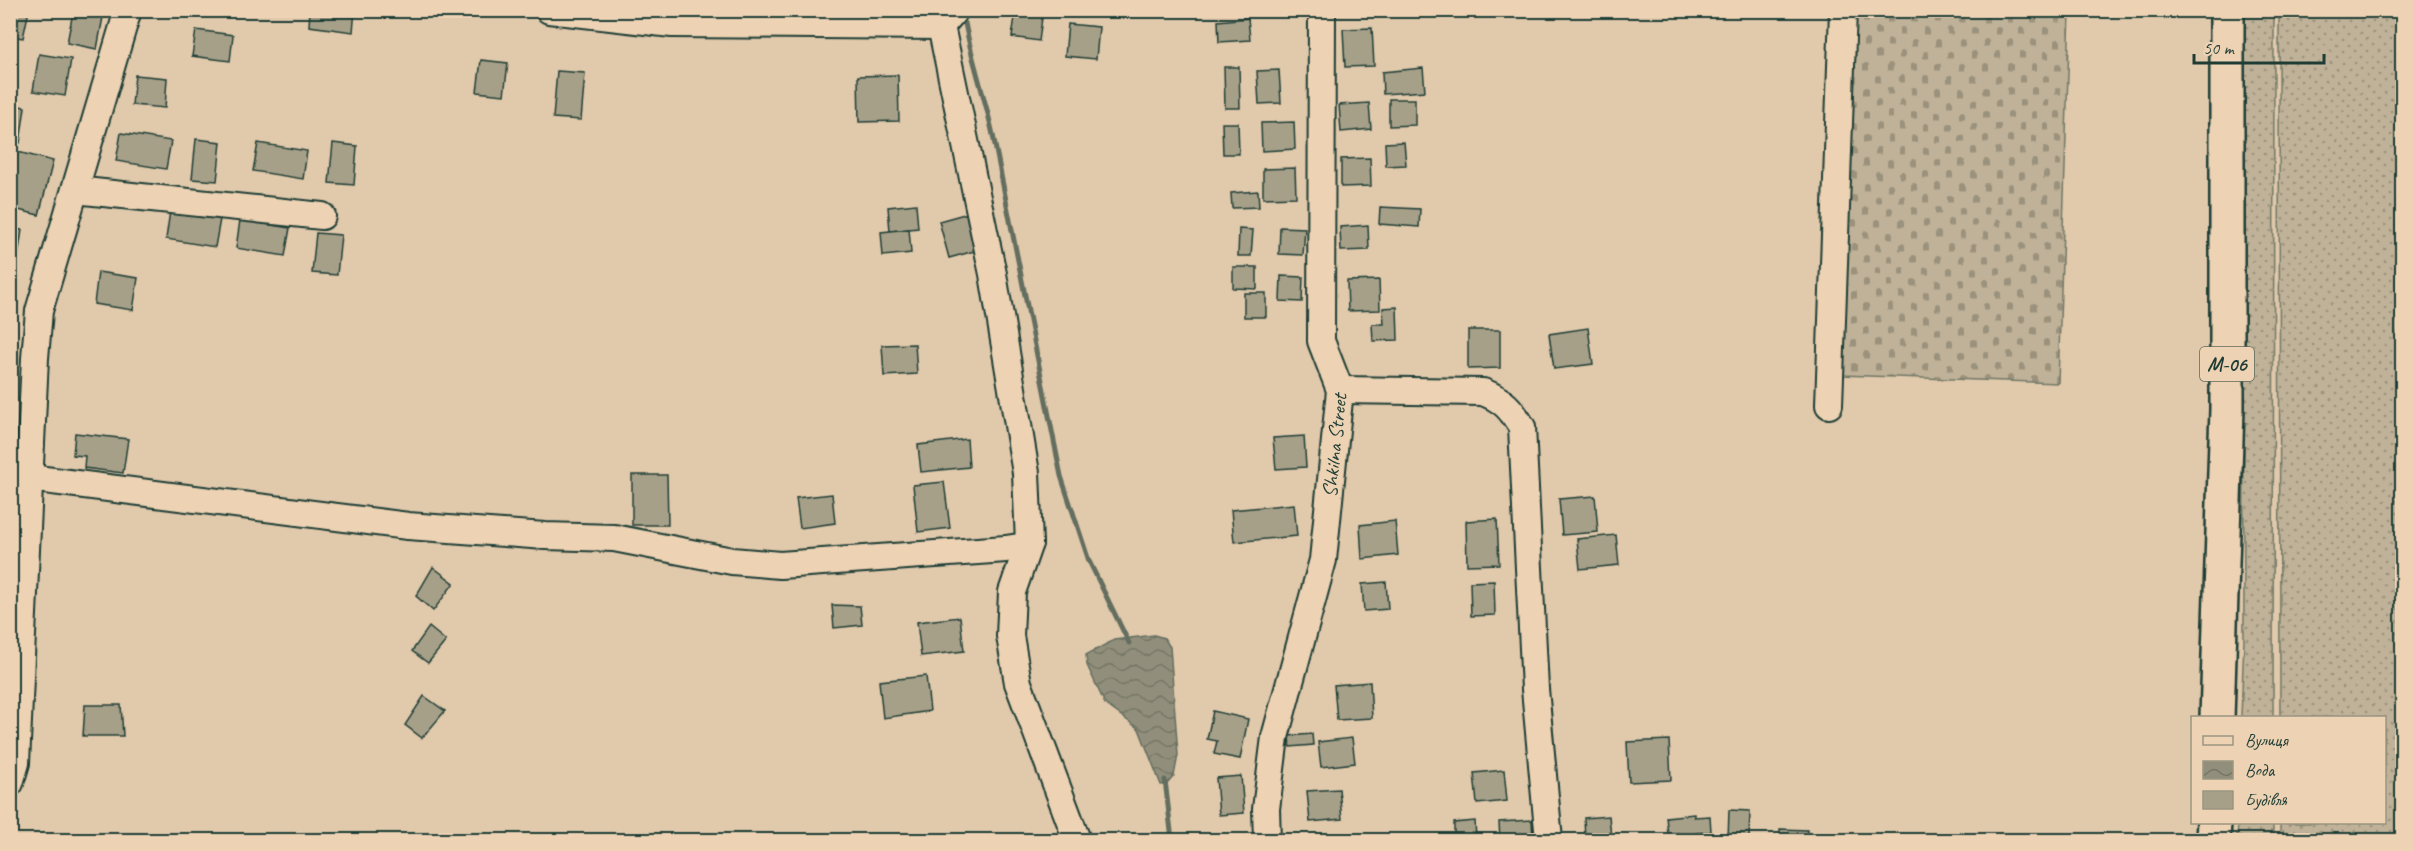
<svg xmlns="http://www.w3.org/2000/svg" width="2413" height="851" viewBox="0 0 2413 851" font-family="Caveat,sans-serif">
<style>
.grass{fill:url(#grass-dots);stroke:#707866;stroke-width:1.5}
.cemetery{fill:url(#cemetery-stones);stroke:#707866;stroke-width:1.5}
.water{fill:url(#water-waves);stroke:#636e5f;stroke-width:1.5}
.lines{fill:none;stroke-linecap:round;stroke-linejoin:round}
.stream{stroke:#636e5f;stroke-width:5}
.building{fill:#a7a089;stroke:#1f3d34;stroke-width:1.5}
.minor-casing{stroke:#1f3d34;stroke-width:30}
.highway-casing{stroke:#1f3d34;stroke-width:38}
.minor{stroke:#edd2b4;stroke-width:26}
.highway{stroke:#edd2b4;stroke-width:33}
.labels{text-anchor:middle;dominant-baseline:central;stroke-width:5;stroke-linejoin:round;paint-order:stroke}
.shield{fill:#edd2b4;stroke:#5d6a5a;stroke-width:1.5}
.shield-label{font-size:20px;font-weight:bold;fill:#1f3d34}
.street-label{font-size:21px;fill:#1f3d34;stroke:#edd2b4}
</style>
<defs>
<pattern id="grass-dots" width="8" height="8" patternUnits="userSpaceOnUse" patternTransform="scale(1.5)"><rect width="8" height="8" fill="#c0b298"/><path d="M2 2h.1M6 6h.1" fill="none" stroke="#9b927d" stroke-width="1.8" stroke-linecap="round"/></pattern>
<pattern id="cemetery-stones" width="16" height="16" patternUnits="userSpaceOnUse" patternTransform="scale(1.5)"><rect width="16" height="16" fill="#c0b298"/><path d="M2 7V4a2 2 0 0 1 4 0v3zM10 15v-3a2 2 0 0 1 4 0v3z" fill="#9b927d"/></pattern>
<pattern id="water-waves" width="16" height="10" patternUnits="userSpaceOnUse" patternTransform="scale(1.5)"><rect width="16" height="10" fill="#918f7b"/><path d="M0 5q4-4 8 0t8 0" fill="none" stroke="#767666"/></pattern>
</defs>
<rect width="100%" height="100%" fill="#e1c9ac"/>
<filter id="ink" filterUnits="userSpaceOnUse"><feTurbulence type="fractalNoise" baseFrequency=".0167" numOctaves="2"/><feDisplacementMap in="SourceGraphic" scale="12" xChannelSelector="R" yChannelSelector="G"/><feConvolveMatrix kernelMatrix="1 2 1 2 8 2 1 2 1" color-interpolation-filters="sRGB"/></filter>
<g filter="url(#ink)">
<g class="grass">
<polygon points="2274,10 2273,717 2241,717 2244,641 2243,11"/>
<polygon points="2279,11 2402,11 2402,840 2280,840 2280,823 2384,822 2384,718 2280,717"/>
<polygon points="2238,823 2273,823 2273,840 2237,840"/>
</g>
<polygon class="cemetery" points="1853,11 2070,11 2058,383 1841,375"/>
<polygon class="water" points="1154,635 1164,638 1170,647 1178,755 1174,776 1167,784 1161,785 1139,729 1105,704 1087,665 1086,655 1114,640"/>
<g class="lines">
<g class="stream">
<path d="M965,23C972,61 985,97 993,135L1061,476L1089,561L1129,643"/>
<polyline points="1165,780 1172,840"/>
</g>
</g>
<g class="building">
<polygon points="10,10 29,10 23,38 10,36"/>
<polygon points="310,10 355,10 353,32 309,26"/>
<polygon points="1016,10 1043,10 1039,41 1012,37"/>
<polygon points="73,12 103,17 97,49 67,43"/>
<polygon points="1248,18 1250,40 1219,42 1218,21"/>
<polygon points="1068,24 1099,27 1096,59 1065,56"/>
<polygon points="1372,28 1374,66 1345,67 1343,29"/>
<polygon points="196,30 233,35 230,61 192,56"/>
<polygon points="39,54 71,59 65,96 33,91"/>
<polygon points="481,60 508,63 504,95 477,92"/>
<polygon points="1224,67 1239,67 1240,108 1225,108"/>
<polygon points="1423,68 1425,91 1383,94 1382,72"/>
<polygon points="1279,70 1281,103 1259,104 1257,71"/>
<polygon points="557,71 585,73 581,120 553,118"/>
<polygon points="135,75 167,78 165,108 132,105"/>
<polygon points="898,75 899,121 859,122 858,76"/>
<polygon points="1389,99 1415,99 1415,125 1389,126"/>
<polygon points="1369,103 1371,129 1341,132 1339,105"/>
<polygon points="10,104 25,107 20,143 10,142"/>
<polygon points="1294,122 1295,149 1262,151 1261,123"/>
<polygon points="1222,123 1238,123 1239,154 1223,154"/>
<polygon points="121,133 171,141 166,169 116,161"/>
<polygon points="196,139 221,142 217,181 192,179"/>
<polygon points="1404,142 1406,165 1386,166 1385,143"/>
<polygon points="258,143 307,151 303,179 253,171"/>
<polygon points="333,143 357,146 354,185 329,183"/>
<polygon points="18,152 53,161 39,215 10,208 10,182"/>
<polygon points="1370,158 1371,186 1341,187 1341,159"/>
<polygon points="1295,168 1296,197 1263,198 1263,169"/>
<polygon points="1258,191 1259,207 1232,208 1231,193"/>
<polygon points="916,204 918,228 890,231 888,207"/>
<polygon points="1380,207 1420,209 1419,227 1379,224"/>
<polygon points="170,211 220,219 215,247 166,239"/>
<polygon points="968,213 978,250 949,258 939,221"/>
<polygon points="240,220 290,228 285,256 236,248"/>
<polygon points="1368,225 1369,250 1341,251 1340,227"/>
<polygon points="1280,227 1305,228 1303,255 1279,254"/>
<polygon points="10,229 22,230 15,277 10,277"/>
<polygon points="909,229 911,253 883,256 881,232"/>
<polygon points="1239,229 1253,230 1251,256 1238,256"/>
<polygon points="316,233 341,235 337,275 312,273"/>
<polygon points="1233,267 1257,267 1257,289 1233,288"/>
<polygon points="98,272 138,278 133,310 94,304"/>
<polygon points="1281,276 1303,277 1302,302 1280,301"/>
<polygon points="1379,280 1380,310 1348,311 1347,281"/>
<rect x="1244" y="293" width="22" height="24"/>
<polygon points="1397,307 1398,340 1373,341 1372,324 1384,324 1383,308"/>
<polygon points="1588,328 1593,364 1554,369 1549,334"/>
<polygon points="1468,330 1500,330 1500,368 1468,369"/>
<polygon points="915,344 917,374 884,376 882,345"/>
<polygon points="75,433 128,439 123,473 84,468 85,456 73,455"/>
<polygon points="1304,436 1306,467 1276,469 1273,438"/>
<polygon points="967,439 969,467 921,472 918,445"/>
<polygon points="632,475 667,475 668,525 632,525"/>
<polygon points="944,482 950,528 918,532 913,485"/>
<polygon points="832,494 835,523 800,528 796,498"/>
<polygon points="1595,496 1598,532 1562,535 1559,499"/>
<polygon points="1294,504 1297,536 1234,542 1231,510"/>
<polygon points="1497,519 1499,564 1467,565 1466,521"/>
<polygon points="1395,521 1398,555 1362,559 1360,525"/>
<polygon points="1616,535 1619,565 1580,569 1577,539"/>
<polygon points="433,567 454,583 433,611 416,596"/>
<polygon points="1494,581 1495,615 1471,616 1470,582"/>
<polygon points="1386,582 1388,609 1364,611 1362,584"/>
<polygon points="832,605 860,606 862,625 834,628"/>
<polygon points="960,617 964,651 921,656 917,622"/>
<polygon points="429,627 446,641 428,663 412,651"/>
<polygon points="926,676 930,711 883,718 879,681"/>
<polygon points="1370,682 1372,718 1337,720 1334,685"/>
<polygon points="424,696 445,711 422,738 405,725"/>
<polygon points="85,705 121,705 123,736 83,736"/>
<polygon points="1213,711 1248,719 1240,759 1214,754 1217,741 1207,739"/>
<polygon points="1312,734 1313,745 1290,747 1289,736"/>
<polygon points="1352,738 1355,763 1321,767 1318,742"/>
<polygon points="1669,740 1671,780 1629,782 1627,742"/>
<polygon points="1504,770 1507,801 1477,804 1474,773"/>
<polygon points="1241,776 1244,813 1219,815 1216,778"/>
<polygon points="1339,789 1342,819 1310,822 1307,791"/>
<polygon points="1729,810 1750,811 1749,840 1728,840"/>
<polygon points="1694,814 1694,817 1710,816 1711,832 1696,833 1697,840 1679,840 1678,833 1668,834 1666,817"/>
<polygon points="1609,816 1611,837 1585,839 1584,818"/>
<polygon points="1532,820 1533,840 1500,840 1499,822"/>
<polygon points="1475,821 1476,840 1454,838 1454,823"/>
<polygon points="1780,829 1807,830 1807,840 1780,840"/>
</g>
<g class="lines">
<defs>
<g id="minor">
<polyline points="549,10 672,24 941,26"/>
<polyline points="955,10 941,26 993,274 1026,473 1029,543 1012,592 1010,636 1018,683 1077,840"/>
<polyline points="75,190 322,216"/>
<path d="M1340,390L1483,392C1504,400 1511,409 1522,427L1535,689L1549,840"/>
<polyline points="1829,405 1843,10"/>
<polyline points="29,478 408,526 545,536 614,538 732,561 780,565 1006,549 1019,547 1029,543"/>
<polyline points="10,783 16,763 35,358 39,311 128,10"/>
<path id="s1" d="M1267,840L1266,809L1275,737L1323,560L1340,390L1321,341L1322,10"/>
</g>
<g id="highway">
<polyline points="2217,718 2227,409 2227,10"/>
<polyline points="2213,840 2214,822"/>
</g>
</defs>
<use href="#minor" class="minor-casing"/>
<use href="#highway" class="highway-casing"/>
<use href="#minor" class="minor"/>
<use href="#highway" class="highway"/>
</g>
</g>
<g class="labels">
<rect class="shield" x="2200" y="347" width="54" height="34" rx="4.5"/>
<g class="shield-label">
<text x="2227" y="364">М-06</text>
</g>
<g class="street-label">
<text stroke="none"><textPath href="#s1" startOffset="402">Shkilna Street</textPath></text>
</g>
</g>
<rect width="2413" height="851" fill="none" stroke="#edd2b4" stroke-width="36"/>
<rect x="18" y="18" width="2377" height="815" fill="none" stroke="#1f3d34" stroke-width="2" filter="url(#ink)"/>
<rect x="2191" y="716" width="195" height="108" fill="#edd2b4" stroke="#9b9681" stroke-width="1.5"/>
<rect x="2203" y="736" width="30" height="9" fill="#edd2b4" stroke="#9b9681" stroke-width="1.5"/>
<text x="2245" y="746" font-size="18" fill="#1f3d34">Вулиця</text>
<rect x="2203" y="761" width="30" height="18" fill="url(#water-waves)" stroke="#9b9681" stroke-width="1.5"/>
<text x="2245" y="776" font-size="18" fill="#1f3d34">Вода</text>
<rect x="2203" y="791" width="30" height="18" fill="#a7a089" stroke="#9b9681" stroke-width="1.5"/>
<text x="2245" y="806" font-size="18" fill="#1f3d34">Будівля</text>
<path d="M2194 54v9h130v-9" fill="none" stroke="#1f3d34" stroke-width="3"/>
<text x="2203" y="54" font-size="18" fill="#1f3d34" stroke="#edd2b4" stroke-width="4.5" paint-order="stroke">50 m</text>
</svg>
